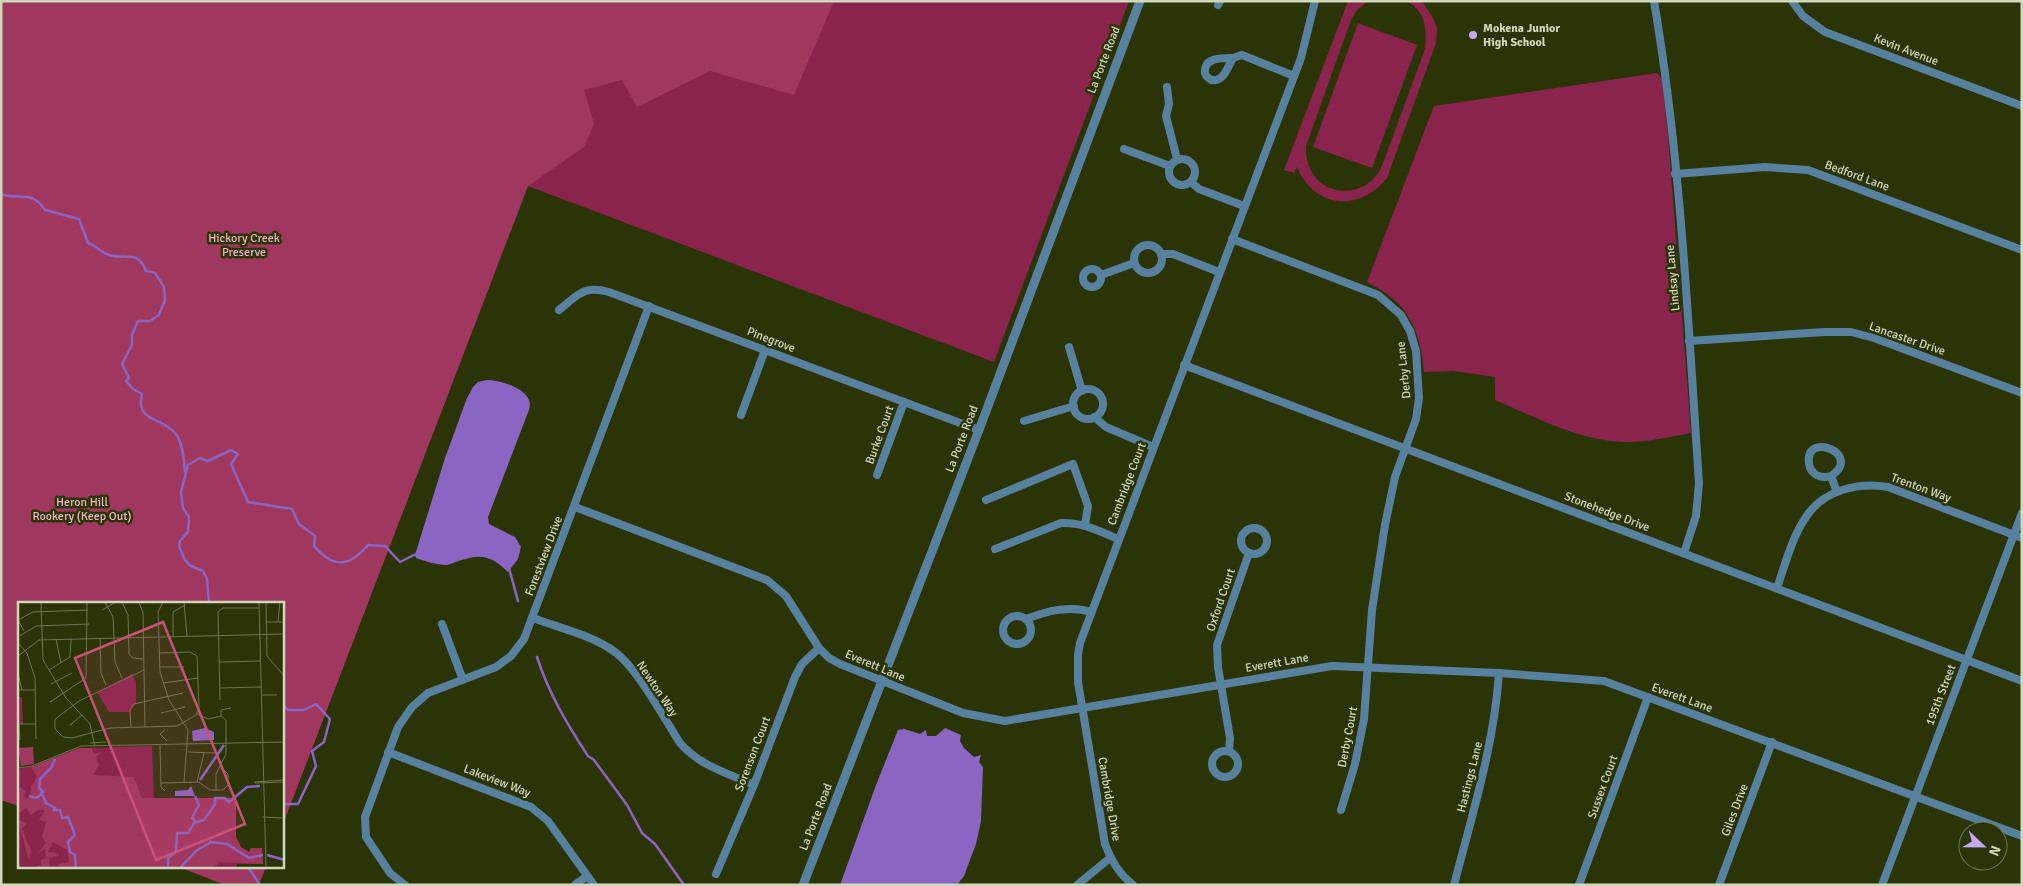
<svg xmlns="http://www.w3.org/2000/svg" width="2023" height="886" viewBox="0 0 2023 886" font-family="Signika,sans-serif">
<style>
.green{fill:#8a244c}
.forest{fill:#a0375e}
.water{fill:#8b65c3}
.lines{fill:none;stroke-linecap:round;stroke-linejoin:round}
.stream{stroke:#8b65c3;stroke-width:2.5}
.minor{stroke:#58819f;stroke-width:8}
.tertiary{stroke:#58819f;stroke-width:9}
.poi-dot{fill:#c3a7f2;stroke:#2b3407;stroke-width:2}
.labels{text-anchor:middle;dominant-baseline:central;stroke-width:5;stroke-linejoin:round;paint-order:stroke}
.poi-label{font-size:12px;font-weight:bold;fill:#cfd8ba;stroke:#2b3407;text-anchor:start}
.street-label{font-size:12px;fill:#cfd8ba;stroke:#2b3407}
.park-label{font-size:12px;fill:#eeb4c4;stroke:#2b3407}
.inset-river{fill:none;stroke:#8b65c3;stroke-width:2.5}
.inset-road{fill:none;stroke:#6d764f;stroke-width:1}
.view{fill:#c65278;fill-opacity:0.15;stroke:#c65278;stroke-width:2.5}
.inset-edge{fill:none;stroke:#cfd8ba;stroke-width:2.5}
</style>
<rect width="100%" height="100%" fill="#2b3407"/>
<g class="green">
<polygon points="1,1 1129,1 994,362 528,186 283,824 282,604 19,604 19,806 1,800"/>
<path d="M1348,1H1368L1357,10L1351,20L1306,146C1304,179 1333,201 1364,186C1372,182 1378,174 1382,166L1425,49C1427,29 1426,11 1406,1H1422L1433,18L1437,28L1436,43L1387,178C1359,213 1314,208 1297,167L1294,173L1284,170Z"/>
<polygon points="1358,23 1417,45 1372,168 1313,147"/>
<path d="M1657,73L1662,79L1668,136L1691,433C1668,437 1645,443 1622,442C1578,440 1535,417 1495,400V377L1454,371L1424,372C1420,327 1408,303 1367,282L1434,106Z"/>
</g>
<g class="forest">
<polygon points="1,1 834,1 794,95 710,71 637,107 622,80 584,90 594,124 584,147 528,186 283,824 282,604 19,604 19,806 1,800"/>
<polygon points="179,867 266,867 259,885 225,885"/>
</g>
<g class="water">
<path d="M487,380C499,380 524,387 529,400C531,405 529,410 527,415L488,517L489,524L515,537L521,547L518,559L508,572C493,557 482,553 462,560C457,561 452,564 447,565C436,565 425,561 416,558L415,555L445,458L467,398L473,387L478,382Z"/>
<polygon points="945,728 961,735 960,741 964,748 974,757 981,755 979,762 983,767 981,821 976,844 964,876 957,885 840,885 876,785 898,730 904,729 920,734 926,730 927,736 936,736"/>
</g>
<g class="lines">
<g class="stream">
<path d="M1,194C21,201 31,189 45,210L79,219L88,243C96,245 101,253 109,255C125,260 138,249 146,271L155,273L164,287L165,300L159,315L150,321H138L132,335V345L122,364L129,378L126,381L133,389L142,394C135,423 162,416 176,434C183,443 184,461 185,472"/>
<polyline points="509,568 518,601"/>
<path d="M209,604L207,579L203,571L191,566L185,560L179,546L180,541L188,532L189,517L183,508L181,492L188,465L200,458L208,461L231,450L238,454L231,464L248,502L292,509L299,524L315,536L314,546C334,569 349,567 368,545L385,546L400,562L418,553"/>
<path d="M537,657C549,694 567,724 588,756L594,760L627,805L642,833L655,844L684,885"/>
<polyline points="282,704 288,710 304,710 316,704 330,719 324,742 312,751 316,766 298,804 282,804"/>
<polyline points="248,867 260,885"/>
</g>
<g class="minor">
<path d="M1654,1C1681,160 1688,322 1699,483L1696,516L1684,553"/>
<polyline points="1792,1 1803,16 1825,32 2022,106"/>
<polyline points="1218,5 1220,1"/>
<path d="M1233,58C1223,58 1206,57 1205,70C1204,75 1207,77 1211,80C1224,82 1227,68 1233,58L1242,55L1294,76"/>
<polyline points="1167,87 1169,104 1166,116 1177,159"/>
<polyline points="1124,149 1170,166"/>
<circle cx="1182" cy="172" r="13"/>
<polyline points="1675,174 1765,167 1808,170 2022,250"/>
<polyline points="1191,182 1199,189 1244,206"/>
<polyline points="1232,239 1378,295 1401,315 1410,331 1416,351 1419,398 1416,419 1395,477 1385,525 1372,610 1364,719 1355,764 1341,810"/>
<circle cx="1148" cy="259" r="14"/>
<polyline points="1161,254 1173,254 1219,272"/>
<circle cx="1092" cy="278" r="9"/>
<polyline points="1101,275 1134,263"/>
<path d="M559,310C578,295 583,285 609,292L979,430"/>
<polyline points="1689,341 1825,332 1851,332 1874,338 2022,393"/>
<polyline points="1069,347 1082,391"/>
<polyline points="1184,365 2022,681"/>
<circle cx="1088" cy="404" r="15"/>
<polyline points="741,415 765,350"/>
<polyline points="1094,417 1106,427 1153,447"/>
<polyline points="1024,421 1074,406"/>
<polyline points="877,475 904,402"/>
<path d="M1831,476C1864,454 1804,430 1809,464C1811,475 1821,479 1831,476L1837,492"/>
<polyline points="986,500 1073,464 1088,506 1085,525"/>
<polyline points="575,507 767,580 786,596 819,648 829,658 840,664 963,713 1005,721 1332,666 1499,673 1604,681 2022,836"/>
<circle cx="1254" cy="541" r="13"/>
<path d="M995,549L1061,523C1082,522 1099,531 1118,539"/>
<path d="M1777,588C1785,565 1792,537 1806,517C1823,490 1858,482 1888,487L2022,538"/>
<circle cx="1017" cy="630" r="14"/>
<path d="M533,618C559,628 592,635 615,652C637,668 664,718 680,743C700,766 727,773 754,785"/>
<path d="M1026,619C1047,611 1069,605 1091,612"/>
<polyline points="442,624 463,680"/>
<circle cx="1225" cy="764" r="13"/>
<polyline points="1229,751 1230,738 1218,667 1217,645 1249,553"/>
<polyline points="388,752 531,807 548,821 594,885"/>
<polyline points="716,874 754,785 795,677 802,664 819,648"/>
<polyline points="405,885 390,873 366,837 365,817 398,727 412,707 428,693 496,667 511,656 524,639 649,306"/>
<polyline points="575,885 587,876"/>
<polyline points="1077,885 1110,858"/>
<path d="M1133,885C1119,874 1111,861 1105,844L1078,682V655L1080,643L1301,58L1315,1"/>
<path d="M1454,885C1472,815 1494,746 1499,673"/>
<polyline points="1579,885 1648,697"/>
<polyline points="1719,885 1772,742"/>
<polyline points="1882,885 2022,513"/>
</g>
<polyline class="tertiary" points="803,885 979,430 1140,1"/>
</g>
<circle class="poi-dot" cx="1473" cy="35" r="5"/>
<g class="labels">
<g class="poi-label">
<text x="1483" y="28">Mokena Junior<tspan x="1483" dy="14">High School</tspan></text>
</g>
<g class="street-label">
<text transform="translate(1906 50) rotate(21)">Kevin Avenue</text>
<text transform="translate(1104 60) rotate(-69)">La Porte Road</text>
<text transform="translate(1857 176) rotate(20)">Bedford Lane</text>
<text transform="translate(1673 278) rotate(-95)">Lindsay Lane</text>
<text transform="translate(1907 339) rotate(19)">Lancaster Drive</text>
<text transform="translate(771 340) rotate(21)">Pinegrove</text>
<text transform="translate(1404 370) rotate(-96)">Derby Lane</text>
<text transform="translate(880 435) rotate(-70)">Burke Court</text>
<text transform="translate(962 439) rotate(-69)">La Porte Road</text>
<text transform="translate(1127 484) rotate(-69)">Cambridge Court</text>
<text transform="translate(1921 488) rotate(20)">Trenton Way</text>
<text transform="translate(1607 512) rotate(21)">Stonehedge Drive</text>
<text transform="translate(544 556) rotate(-69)">Forestview Drive</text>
<text transform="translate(1221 600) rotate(-71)">Oxford Court</text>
<text transform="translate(1277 663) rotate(-10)">Everett Lane</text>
<text transform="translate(875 666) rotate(23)">Everett Lane</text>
<text transform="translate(657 689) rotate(56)">Newton Way</text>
<text transform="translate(1941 695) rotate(-69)">195th Street</text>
<text transform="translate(1682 698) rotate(20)">Everett Lane</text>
<text transform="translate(1348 737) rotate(-79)">Derby Court</text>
<text transform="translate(753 754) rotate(-69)">Sorenson Court</text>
<text transform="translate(1470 777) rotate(-76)">Hastings Lane</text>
<text transform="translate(497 781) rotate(21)">Lakeview Way</text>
<text transform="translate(1603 787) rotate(-70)">Sussex Court</text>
<text transform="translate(1109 799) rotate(80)">Cambridge Drive</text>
<text transform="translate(1735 810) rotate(-69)">Giles Drive</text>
<text transform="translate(816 817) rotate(-69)">La Porte Road</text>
</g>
<g class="park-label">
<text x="244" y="238">Hickory Creek<tspan x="244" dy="14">Preserve</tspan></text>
<text x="82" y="502">Heron Hill<tspan x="82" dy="14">Rookery (Keep Out)</tspan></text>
</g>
</g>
<g transform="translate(18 602)">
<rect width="266" height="266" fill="#2b3407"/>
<path d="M114,72L118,80V101L112,110H91L79,90ZM0,95H4L5,122H0ZM134,144L136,197L218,196V235L223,245L231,250L233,246H244L245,262H219V266H0V167L16,164L61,146Z" fill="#8a244c"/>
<path d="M15,145L16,162L3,164L0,146ZM61,146H74L76,152L85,150L78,155L81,163L75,173L116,175L124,196H218V235L223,245L231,250L233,246H244L245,262L202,260L195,266H44L40,265L41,262L51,260L49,248L35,240L30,250L40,251L41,254L31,256L32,266H14L23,263V258L28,256L27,247L20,251L28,241L24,235L28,220L21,218L27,208H20L13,213L8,206L0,212V187L3,185L8,190L6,197L12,195L13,184L19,175L13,165ZM0,218L9,221L4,227L13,248L11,258Z" fill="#a0375e"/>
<path d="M187,126L196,130V138L175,139L174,129ZM173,184L177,194H157V189L170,188Z" fill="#8b65c3"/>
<path class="inset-river" d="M182,178L206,143M22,192L25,190L21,186L22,177L33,166L37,157M11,194L18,196L24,192L28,201L37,206L36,208H42L44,216L50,215L57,233L50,240L52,250L57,253L58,266M177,194L181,203L174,216L178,220M249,253L267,258M150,266V256L158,250L159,231H170L176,221L186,218L197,202V196H207L211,200L229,185L242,184M162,266L178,249L193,240L209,242L231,256L245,253"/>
<path class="inset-road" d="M23,0L25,58L48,96L72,122L77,144M87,0L95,15L97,60L104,76M104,0L110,13L111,52L115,56L125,57M121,0L125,11L127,125M145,0L140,10L142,70L151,98L170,128L166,180M166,0L169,34M241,0L248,266M248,0L249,54L267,75M84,8L98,0M248,20H267M260,20L262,0M6,29L0,18L15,10L70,8M155,34V10L167,3M0,35L18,24L71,22M82,36L83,71L88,83M38,37L43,61M0,41L9,51L17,76L18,137M0,54L21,38L267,32M201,60L242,59M142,65H166M31,68L52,55L53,37M126,68L61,99L37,117V127L45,135L54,136L92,126L159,124L178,113L181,107L179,54L172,50L141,51M0,72L4,88M145,81L180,76M33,82L54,71M202,86L243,85M0,88H18M243,93H259M202,98L200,10L205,6H241M34,99L32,100L68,76L69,0M143,111L167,105H164M179,112L190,117L203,114M203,114V108L213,106M55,121L52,123L64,113M0,122H18M1,122L2,138M113,125L112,108L116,102L165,91M147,128L142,132L149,139M72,141L88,140M142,143L143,185L147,189M170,150L197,151M0,166L14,164L63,144L267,140M179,180L186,151M236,180L267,178M143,181L181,180L192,188H205L210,183V172L202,164M237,181L267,180M198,189V172L208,152V118L203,114M244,215L267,216"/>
<path class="view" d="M145,20L227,222L138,258L57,56Z"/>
<rect width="266" height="266" class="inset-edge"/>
</g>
<rect width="2023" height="886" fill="none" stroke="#cfd8ba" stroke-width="5"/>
<g transform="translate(1983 846) rotate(112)"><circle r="24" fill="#2b3407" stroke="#6d764f"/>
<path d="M0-4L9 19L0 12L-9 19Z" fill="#c3a7f2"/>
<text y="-8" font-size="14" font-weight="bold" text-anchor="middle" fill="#cfd8ba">N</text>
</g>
</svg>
